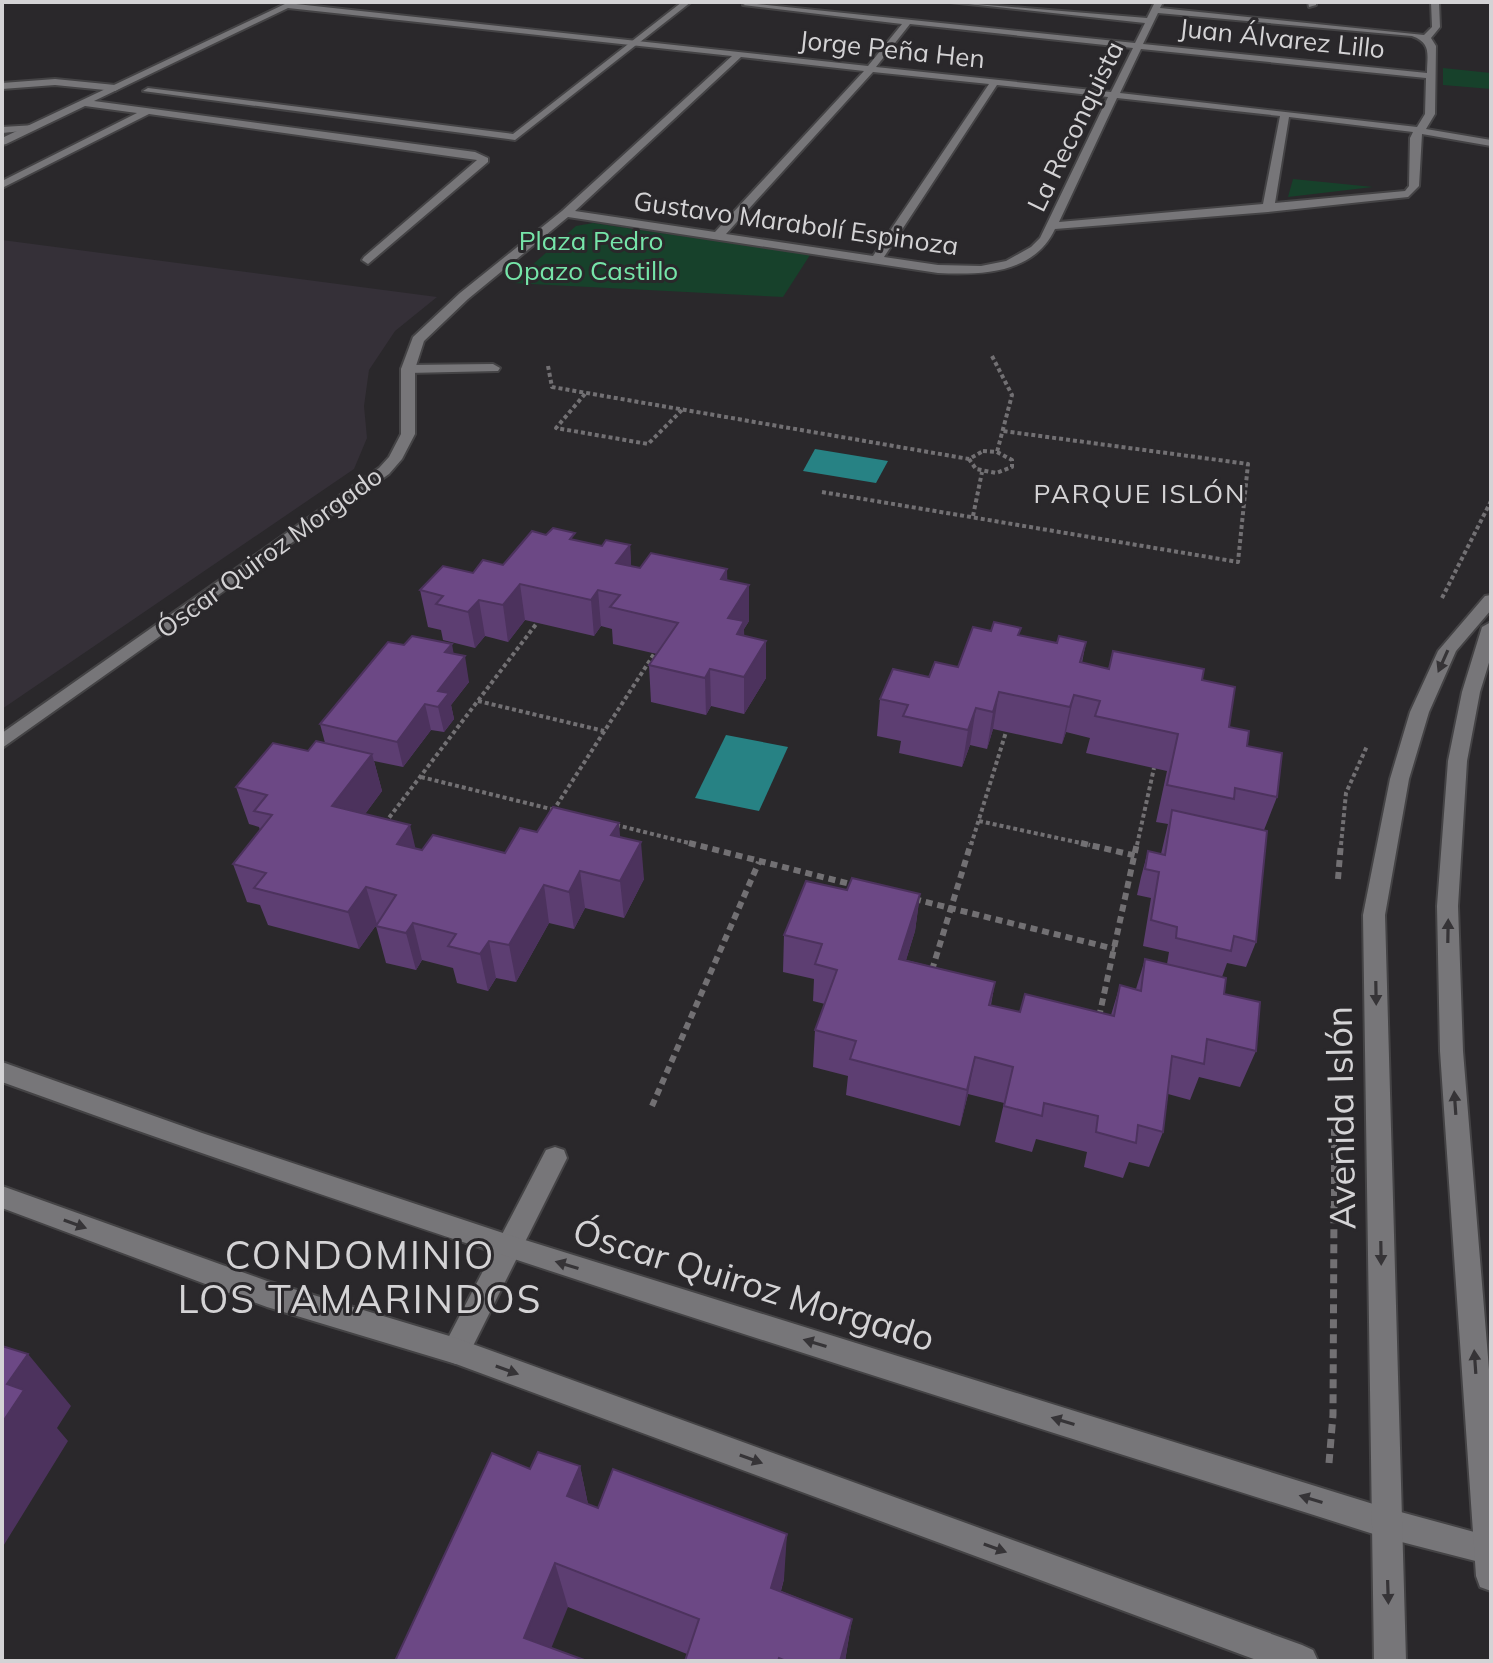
<svg xmlns="http://www.w3.org/2000/svg" width="1493" height="1663" viewBox="0 0 1493 1663" font-family="Mulish,sans-serif">
<style>
.built{fill:#353038}
.green{fill:#17412b}
.water{fill:#278284}
.lines{fill:none;stroke-linecap:round;stroke-linejoin:round}
.lane-casing{stroke:#444345;stroke-width:4}
.street-casing{stroke:#444345;stroke-width:4}
.secondary-casing{stroke:#444345;stroke-width:4}
.path-far2{stroke:#727073;stroke-width:4;stroke-dasharray:4 3;stroke-linecap:butt}
.path-far1{stroke:#727073;stroke-width:6;stroke-dasharray:7 5;stroke-linecap:butt}
.path{stroke:#727073;stroke-width:7;stroke-dasharray:9 6;stroke-linecap:butt}
.lane{fill:#777679;fill-rule:evenodd}
.street{fill:#777679;fill-rule:evenodd}
.secondary{fill:#777679;fill-rule:evenodd}
.wall{fill:#5d3e72}
.shaded-wall{fill:#4c325d}
.building{fill:#6c4885;stroke:#4c325d;stroke-width:2}
.oneway{fill:#363437}
.labels{text-anchor:middle;dominant-baseline:central;stroke-width:6;stroke-linejoin:round;paint-order:stroke}
.far-street-label{font-size:26px;fill:#d4d3d5;stroke:#2a282b}
.far-park-label{font-size:26px;fill:#76e5a9;stroke:#2a282b}
.far-neighbourhood-label{font-size:26px;letter-spacing:2px;fill:#d4d3d5;stroke:#2a282b}
.near-street-label{font-size:36px;fill:#d4d3d5;stroke:#2a282b}
.near-neighbourhood-label{font-size:38px;letter-spacing:2px;fill:#d4d3d5;stroke:#2a282b}
</style>
<rect width="100%" height="100%" fill="#2a282b"/>
<polygon class="built" points="2,240 437,297 395,331 369,370 364,406 367,438 354,469 2,709"/>
<g class="green">
<polygon points="1443,68 1491,73 1491,89 1443,85"/>
<polygon points="1293,179 1373,187 1288,197"/>
<polygon points="593,223 810,255 783,297 512,283 576,226"/>
</g>
<g class="water">
<polygon points="815,449 888,461 876,483 803,471"/>
<polygon points="726,735 788,747 759,811 695,798"/>
</g>
<g class="lines">
<defs>
<g id="lane">
<polygon points="682,2 691,2 515,140 143,91 148,88 513,134"/>
<polygon points="55,79 115,85 120,88 115,91 55,85 2,89 2,83"/>
<polygon points="36,125 33,130 2,133 2,127"/>
<polygon points="493,364 500,368 498,371 408,373 401,369 408,365"/>
<polygon points="555,1147 564,1150 567,1158 466,1360 456,1364 446,1360 442,1351 446,1342 546,1150"/>
</g>
<g id="street">
<path d="M950,2L1147,18L1155,2H1163L1160,8L1424,35L1432,27L1431,2H1439L1440,27L1431,38L1436,46L1435,114L1426,129L1491,140V146L1422,134L1419,186L1408,197L1268,212L1055,229C1034,274 981,275 938,273L568,217L468,299L424,341L415,369V434L402,459L389,474L2,748V733L379,468L389,457L401,434V369L413,337L460,293L562,211L732,56L288,8L94,101L475,152L488,158V162L368,264L362,260L364,257L477,160L149,114L2,188V181L137,113L85,106L6,144L2,145V138L287,3L868,66L902,24L743,5L747,3L1135,43L1145,23ZM1158,13L1412,36C1432,43 1427,55 1427,73L1143,44ZM910,24L1133,48L1111,92L876,67ZM1141,49L1426,78L1425,114L1417,127L1120,93ZM741,57L864,71L715,232L575,211ZM873,72L989,84L873,256L726,234ZM997,85L1108,97L1040,238L1031,247L1006,261L981,266L938,265L884,257ZM1117,98L1280,116L1263,204L1059,222ZM1289,117L1413,132L1410,138L1409,186L1405,191L1275,203Z"/>
<polygon points="1308,2 1316,2 1316,5 1309,7"/>
<path d="M2,1062L202,1133L509,1235L1386,1508L1489,1536L1491,1565L1386,1538C923,1391 459,1248 2,1082Z"/>
<polygon points="2,1186 267,1281 456,1338 1302,1645 1313,1650 1318,1661 1259,1661 456,1364 267,1307 2,1208"/>
</g>
<g id="secondary">
<polygon points="1491,595 1491,610 1456,651 1429,712 1409,779 1385,915 1406,1661 1374,1661 1363,915 1390,779 1410,712 1438,651 1485,596"/>
<polygon points="1491,622 1491,656 1480,692 1467,761 1458,906 1463,1051 1491,1394 1491,1591 1480,1587 1476,1576 1440,1051 1437,906 1448,761 1462,692 1482,627"/>
</g>
</defs>
<use href="#lane" class="lane-casing"/>
<use href="#street" class="street-casing"/>
<use href="#secondary" class="secondary-casing"/>
<g class="path-far2">
<polyline points="992,356 1012,395 997,452"/>
<polyline points="548,366 552,387 969,459"/>
<polyline points="585,394 556,428 648,444 682,410"/>
<polygon points="983,451 997,452 1012,460 1012,467 996,473 976,469 969,459"/>
<polyline points="822,492 1238,562 1248,464 1003,431"/>
<polyline points="973,516 982,472"/>
<polyline points="1442,598 1491,501"/>
<polyline points="478,701 604,731"/>
<polyline points="421,777 555,810"/>
<polyline points="553,811 654,654"/>
<polyline points="979,821 1090,845"/>
<polyline points="385,823 537,623"/>
<polyline points="616,825 697,845"/>
<polyline points="971,845 1006,732"/>
<polyline points="1137,845 1154,768"/>
<polyline points="1341,845 1346,793 1367,746"/>
</g>
<g class="path-far1">
<polyline points="689,843 854,885"/>
<polyline points="1081,843 1137,856"/>
<polyline points="1338,879 1341,843"/>
<polyline points="914,899 1115,949"/>
<polyline points="932,970 971,843"/>
<polyline points="1099,1017 1137,843"/>
<polyline points="652,1106 759,862"/>
<polyline points="1334,1208 1334,1129"/>
</g>
<polyline class="path" points="1329,1463 1333,1415 1334,1206"/>
<use href="#lane" class="lane"/>
<use href="#street" class="street"/>
<use href="#secondary" class="secondary"/>
</g>
<g class="wall">
<polygon points="546,535 602,546 630,545 631,566 728,580 749,621 744,629 744,636 766,641 766,678 744,714 711,706 706,715 651,702 649,665 657,654 613,644 612,629 601,626 594,636 525,620 508,642 485,636 475,648 443,640 441,630 428,627 420,590 473,573 503,565"/>
<polygon points="991,631 1057,643 1086,642 1082,663 1109,669 1202,680 1229,727 1247,746 1277,797 1264,830 1256,942 1246,967 1227,963 1222,977 1224,994 1256,1051 1240,1087 1199,1077 1190,1100 1168,1094 1163,1132 1149,1167 1129,1162 1123,1178 1084,1167 1087,1152 1036,1139 1032,1152 995,1142 1004,1103 968,1094 960,1126 846,1095 848,1076 813,1067 815,1030 825,1004 813,1001 814,979 783,972 784,935 847,890 920,894 915,931 906,960 995,982 991,1005 1020,1012 1111,1015 1120,985 1136,989 1145,959 1167,964 1169,952 1143,946 1151,898 1137,895 1141,877 1148,851 1161,854 1168,824 1156,822 1167,771 1086,753 1090,738 1066,732 1062,744 993,729 987,749 970,745 962,767 899,753 901,741 877,736 880,699 929,677 958,667"/>
<polygon points="453,654 469,682 451,705 454,719 444,732 431,730 403,767 374,761 382,791 365,814 415,849 422,850 505,853 537,832 620,837 644,879 624,918 585,908 574,929 549,923 516,982 496,978 488,991 457,983 453,968 422,960 416,970 386,963 376,926 377,924 359,949 268,925 260,905 247,902 233,864 260,830 259,827 249,824 236,787 325,743 320,724"/>
<polygon points="580,1466 588,1504 784,1579 781,1591 852,1619 845,1661 685,1661 687,1654 568,1607 395,1661 530,1469"/>
</g>
<g class="shaded-wall">
<polygon points="630,545 632,581 616,563"/>
<polygon points="727,569 728,605 721,579"/>
<polygon points="520,584 525,620 508,642 503,605"/>
<polygon points="749,585 749,621 744,629 745,658 728,618"/>
<polygon points="598,590 601,626 594,636 591,600"/>
<polygon points="479,600 485,636 475,648 468,612"/>
<polygon points="766,641 766,678 744,714 744,677"/>
<polygon points="452,644 456,667 465,656 469,682 451,705 454,719 444,732 438,707 438,691 445,652"/>
<polygon points="710,669 711,706 706,715 705,678"/>
<polygon points="999,692 993,729 987,749 993,712"/>
<polygon points="1074,695 1066,732 1062,744 1070,707"/>
<polygon points="425,704 431,730 403,767 397,742"/>
<polygon points="976,708 970,745 962,767 968,730"/>
<polygon points="372,754 382,791 343,844 332,806"/>
<polygon points="619,823 622,860 611,835"/>
<polygon points="410,825 419,863 397,844"/>
<polygon points="641,842 644,879 624,918 620,881"/>
<polygon points="580,871 585,908 574,929 569,892"/>
<polygon points="544,885 549,923 516,982 509,945"/>
<polygon points="366,887 377,924 359,949 348,912"/>
<polygon points="920,894 915,931 895,996 899,959"/>
<polygon points="413,923 422,960 416,970 406,933"/>
<polygon points="489,941 496,978 488,991 480,954"/>
<polygon points="975,1057 968,1094 960,1126 967,1090"/>
<polygon points="28,1354 71,1406 57,1428 68,1441 2,1548 2,1423 7,1384"/>
<polygon points="580,1466 590,1514 567,1496"/>
<polygon points="787,1534 784,1579 770,1630 771,1588"/>
<polygon points="555,1563 568,1607 546,1661 524,1638"/>
<polygon points="852,1619 845,1661 840,1661"/>
</g>
<g class="building">
<polygon points="553,528 575,533 570,539 602,546 606,540 630,545 616,563 640,568 651,553 727,569 721,579 749,585 728,618 744,621 737,634 766,641 744,677 710,669 705,678 649,665 678,623 610,607 620,595 598,590 591,600 520,584 503,605 479,600 468,612 436,604 443,596 420,590 443,566 473,573 483,560 503,565 532,531 546,535"/>
<polygon points="994,622 1021,628 1018,635 1057,643 1059,636 1086,642 1080,662 1109,669 1113,651 1204,669 1202,680 1235,687 1229,727 1249,731 1247,746 1282,753 1277,797 1235,788 1234,799 1167,785 1178,734 1095,716 1100,701 1074,695 1070,707 999,692 993,712 976,708 968,730 903,716 908,705 880,699 893,669 929,677 935,662 958,667 973,627 991,631"/>
<polygon points="412,636 452,644 445,652 465,656 438,691 449,693 438,707 425,704 397,742 320,724 388,642 404,645"/>
<polygon points="316,741 372,754 332,806 410,825 397,844 422,850 433,835 505,853 520,828 537,832 553,807 619,823 611,835 641,842 620,881 580,871 569,892 544,885 509,945 489,941 480,954 448,946 456,934 413,923 406,933 376,926 396,895 366,887 348,912 254,888 266,873 233,864 272,815 254,811 267,795 236,787 273,743 308,751"/>
<polygon points="1172,810 1267,831 1256,942 1234,936 1231,951 1176,938 1177,927 1151,920 1159,872 1145,869 1148,851 1165,855"/>
<polygon points="852,878 920,894 899,959 995,982 989,1005 1020,1012 1025,994 1114,1016 1120,985 1141,991 1145,959 1226,978 1224,994 1260,1002 1256,1051 1207,1039 1204,1064 1172,1056 1163,1132 1138,1125 1136,1143 1096,1132 1098,1116 1044,1103 1042,1116 1004,1106 1013,1067 975,1057 967,1090 850,1059 856,1041 815,1030 837,970 815,964 822,944 784,935 806,881 847,890"/>
<polygon points="2,1346 28,1354 7,1384 24,1390 2,1423"/>
<polygon points="538,1452 580,1466 567,1496 598,1508 613,1469 787,1534 771,1588 852,1619 840,1661 786,1661 779,1658 778,1661 685,1661 699,1619 555,1563 524,1638 587,1661 395,1661 492,1453 530,1469"/>
</g>
<defs><path id="oneway-solid" d="M-6-.8H1V-3.2L6.5 0L1 3.2V.8H-6Z" transform="scale(2)"/></defs>
<g class="oneway">
<use href="#oneway-solid" transform="translate(1443 661) rotate(114)"/>
<use href="#oneway-solid" transform="translate(1448 931) rotate(-89)"/>
<use href="#oneway-solid" transform="translate(1376 993) rotate(89)"/>
<use href="#oneway-solid" transform="translate(1455 1103) rotate(-94)"/>
<use href="#oneway-solid" transform="translate(75 1224) rotate(20)"/>
<use href="#oneway-solid" transform="translate(1381 1253) rotate(89)"/>
<use href="#oneway-solid" transform="translate(567 1265) rotate(-163)"/>
<use href="#oneway-solid" transform="translate(815 1343) rotate(-163)"/>
<use href="#oneway-solid" transform="translate(1475 1362) rotate(-94)"/>
<use href="#oneway-solid" transform="translate(507 1370) rotate(20)"/>
<use href="#oneway-solid" transform="translate(1063 1421) rotate(-163)"/>
<use href="#oneway-solid" transform="translate(751 1459) rotate(20)"/>
<use href="#oneway-solid" transform="translate(1311 1499) rotate(-163)"/>
<use href="#oneway-solid" transform="translate(995 1548) rotate(20)"/>
<use href="#oneway-solid" transform="translate(1388 1592) rotate(88)"/>
</g>
<g class="labels">
<g class="far-street-label">
<text transform="translate(1282 38) rotate(6)">Juan Álvarez Lillo</text>
<text transform="translate(892 49) rotate(6)">Jorge Peña Hen</text>
<text transform="translate(1075 126) rotate(-64)">La Reconquista</text>
<text transform="translate(796 223) rotate(8)">Gustavo Marabolí Espinoza</text>
<text transform="translate(269 552) rotate(-36)">Óscar Quiroz Morgado</text>
</g>
<g class="far-park-label">
<text x="591" y="240">Plaza Pedro<tspan x="591" dy="30">Opazo Castillo</tspan></text>
</g>
<g class="far-neighbourhood-label">
<text x="1140" y="493">PARQUE ISLÓN</text>
</g>
<g class="near-street-label">
<text transform="translate(1340 1118) rotate(-91)">Avenida Islón</text>
<text transform="translate(754 1284) rotate(17)">Óscar Quiroz Morgado</text>
</g>
<g class="near-neighbourhood-label">
<text x="360" y="1255">CONDOMINIO<tspan x="360" dy="44">LOS TAMARINDOS</tspan></text>
</g>
</g>
<rect width="1493" height="1663" fill="none" stroke="#d4d3d5" stroke-width="8"/>
</svg>
